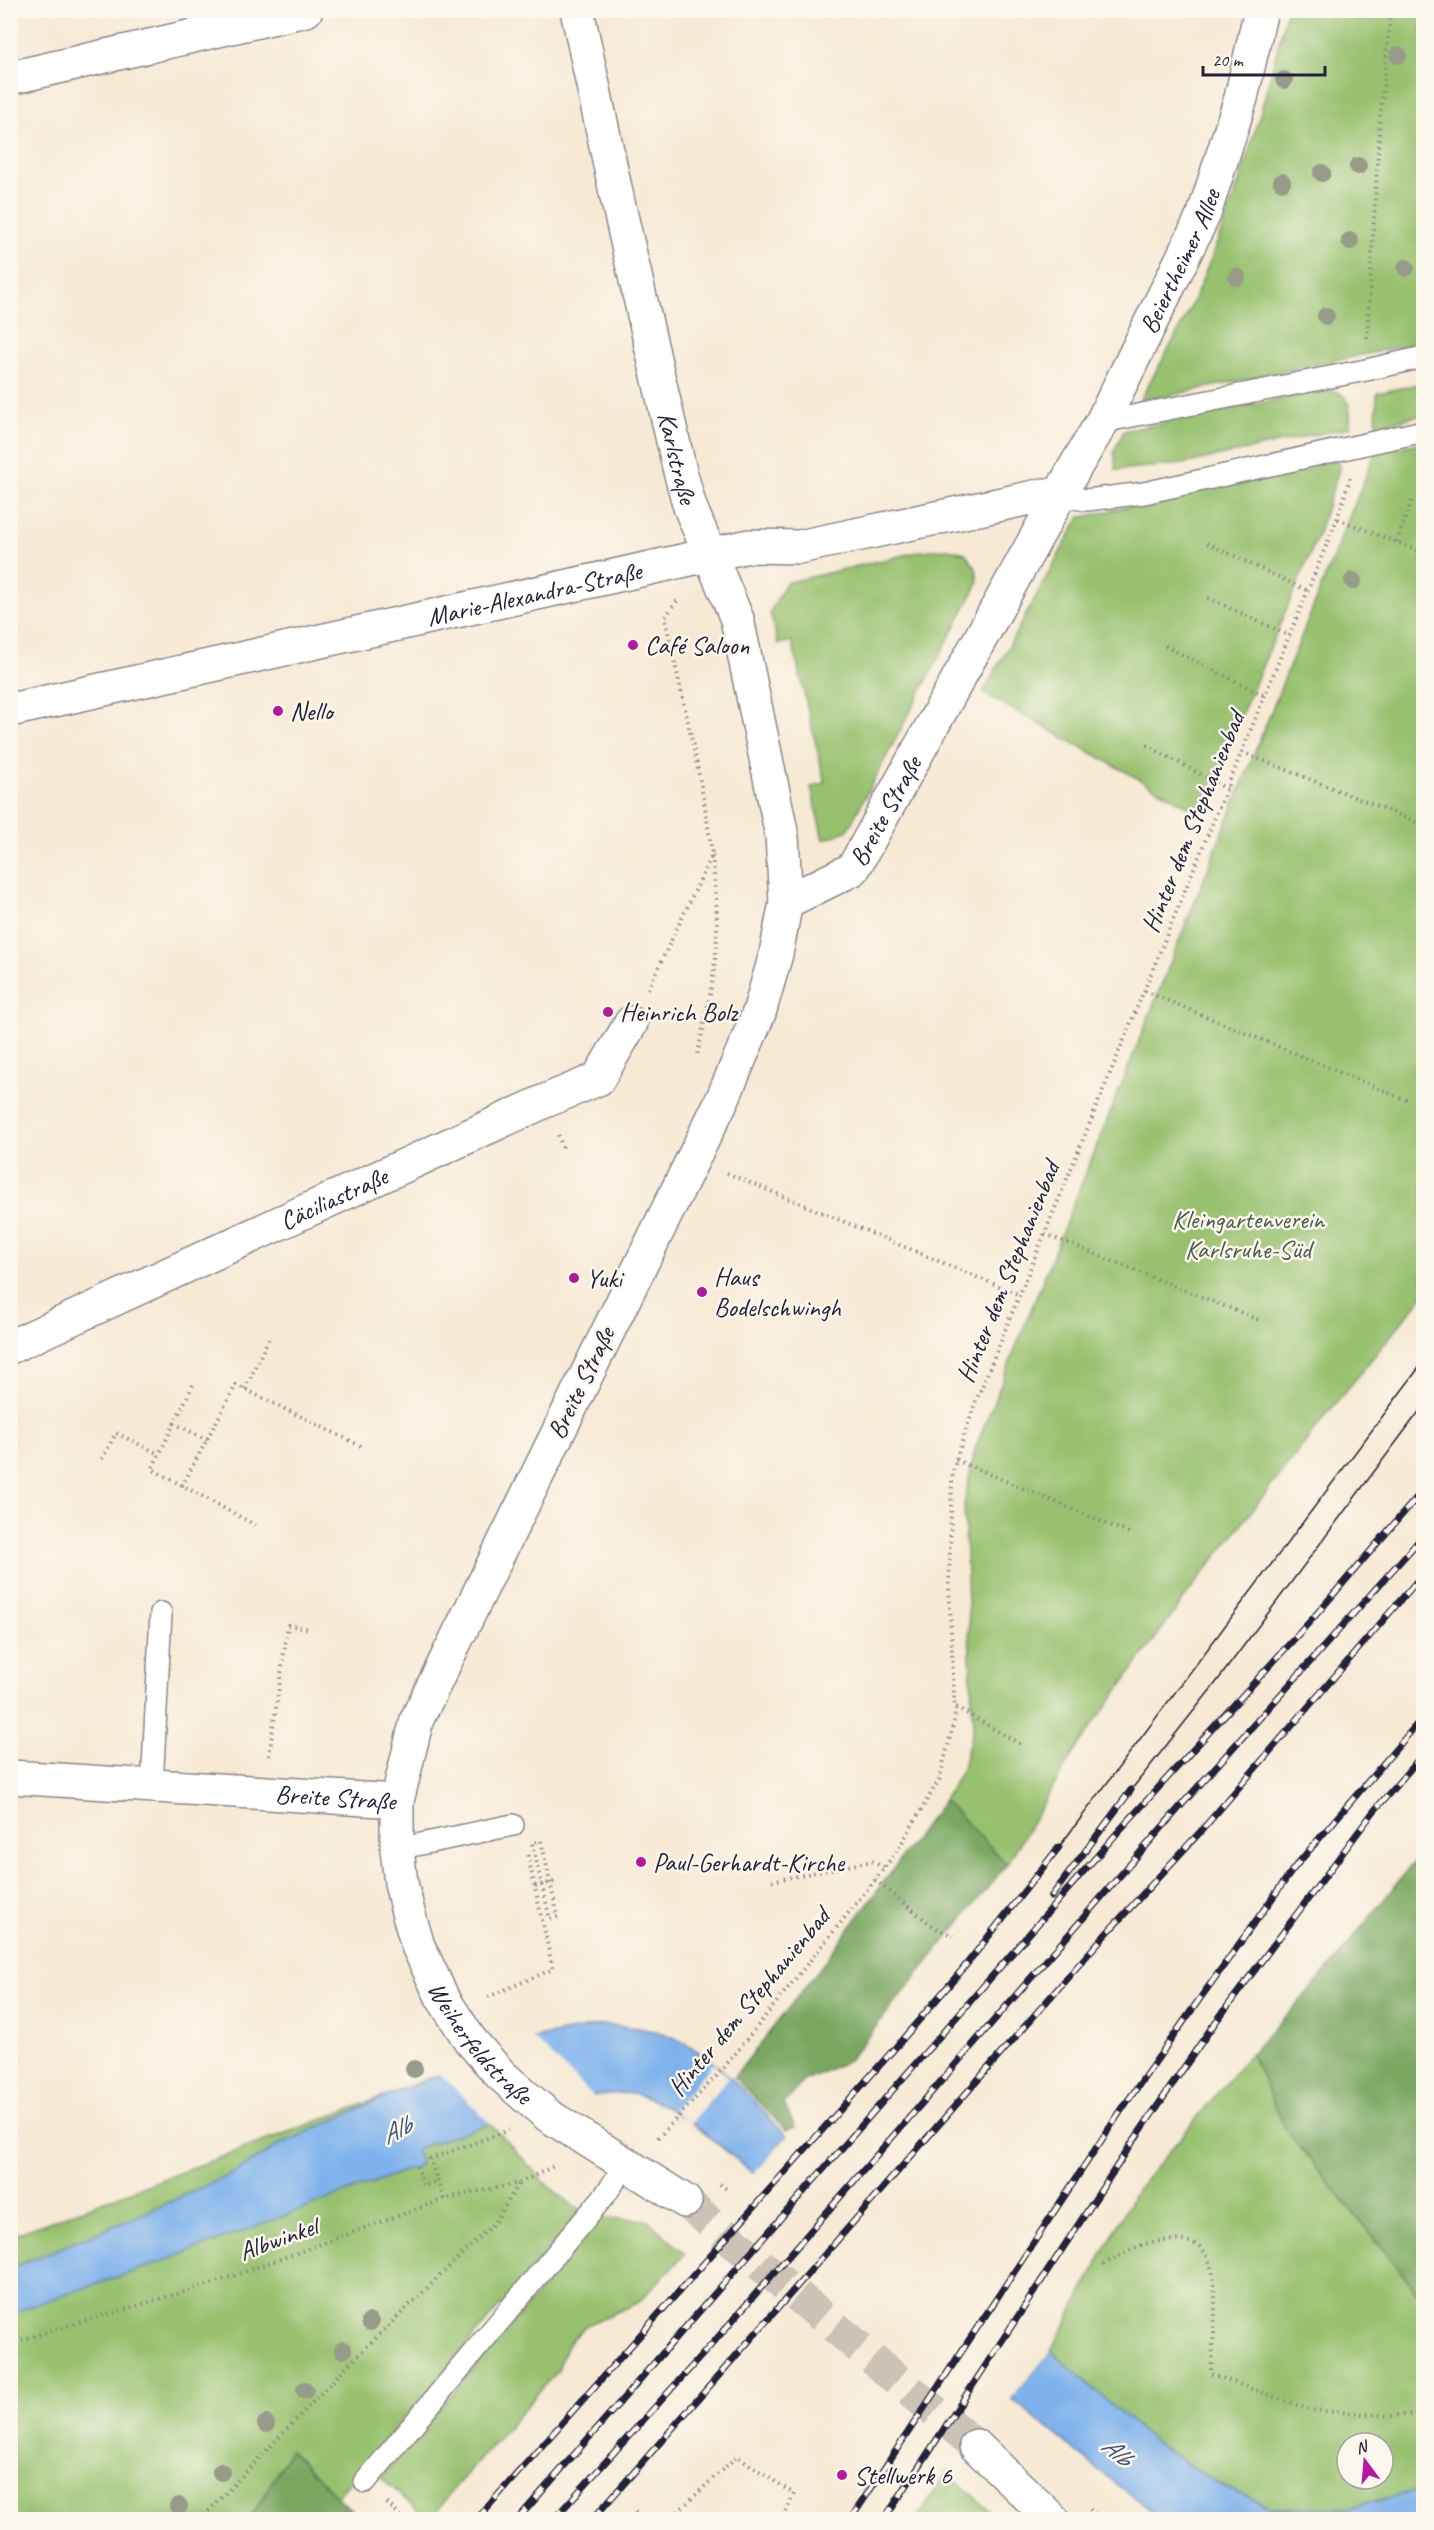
<svg xmlns="http://www.w3.org/2000/svg" width="1434" height="2530" viewBox="0 0 1434 2530" font-family="Caveat,sans-serif">
<style>
.green{fill:#97c16e;stroke:#5c7254;stroke-width:1.5;fill-rule:evenodd}
.forest{fill:#79a761;stroke:#4e644e;stroke-width:1.5}
.water{fill:#7fb2ec;stroke:#506a94;stroke-width:1.5}
.pier{fill:#f7ead5}
.lines{fill:none;stroke-linecap:round;stroke-linejoin:round}
.tertiary-tunnel{stroke:#ccc2b6;stroke-width:33;stroke-dasharray:33 16;stroke-linecap:butt}
.service-casing{stroke:#8c8688;stroke-width:24}
.minor-casing{stroke:#8c8688;stroke-width:36}
.tertiary-casing{stroke:#8c8688;stroke-width:36}
.path{stroke:#8c8688;stroke-width:4;stroke-dasharray:1.5 4.5;stroke-linecap:butt}
.service{stroke:#fff;stroke-width:21}
.minor{stroke:#fff;stroke-width:33}
.tertiary{stroke:#fff;stroke-width:33}
.tram{stroke:#22223b;stroke-width:1.5}
.rail-casing{stroke:#22223b;stroke-width:7}
.rail{stroke:#fbf7ec;stroke-width:4.5;stroke-dasharray:14;stroke-linecap:butt}
.tree{fill:#989b8a}
.poi-dot{fill:#b5179e;stroke:#fbf7ec;stroke-width:2}
.labels{text-anchor:middle;dominant-baseline:central;stroke-width:5;stroke-linejoin:round;paint-order:stroke}
.street-label{font-size:26px;fill:#22223b;stroke:#fbf7ec}
.poi-label{font-size:26px;fill:#22223b;stroke:#fbf7ec;text-anchor:start}
.park-label{font-size:26px;fill:#4b5a4d;stroke:#fbf7ec}
.water-label{font-size:27px;font-style:italic;fill:#435479;stroke:#fbf7ec}
</style>
<rect width="100%" height="100%" fill="#fbf7ec"/>
<filter id="ink" filterUnits="userSpaceOnUse"><feTurbulence type="fractalNoise" baseFrequency=".0167" numOctaves="2"/><feDisplacementMap in="SourceGraphic" scale="12" xChannelSelector="R" yChannelSelector="G"/><feConvolveMatrix kernelMatrix="1 2 1 2 8 2 1 2 1" color-interpolation-filters="sRGB"/></filter>
<filter id="wash" filterUnits="userSpaceOnUse"><feTurbulence type="fractalNoise" baseFrequency=".008" numOctaves="4" result="noise"/><feDisplacementMap in="SourceGraphic" scale="24" xChannelSelector="R" yChannelSelector="G"/><feGaussianBlur stdDeviation="1.35" result="paint"/><feColorMatrix in="noise" values="0 0 0 0 0 0 0 0 0 0 0 0 0 0 0 0 0 1.4 0 .05"/><feComposite in="paint" operator="in"/></filter>
<g filter="url(#wash)">
<rect width="100%" height="100%" fill="#f7ead5"/>
<g class="green">
<path d="M1287,10L1423,11V342L1139,402C1156,370 1176,339 1191,306C1234,210 1263,112 1287,10Z"/>
<polygon points="1423,383 1423,415 1376,425 1377,393"/>
<path d="M1324,390C1350,391 1351,404 1350,427L1183,464L1116,470L1114,451L1124,431Z"/>
<polygon points="1423,442 1423,1296 1328,1413 1188,1593 1077,1747 1007,1864 944,1800 963,1767 973,1729 964,1505 975,1449 1375,453"/>
<polygon points="1331,459 1338,461 1339,469 1318,535 1200,813 983,693 1079,518"/>
<polygon points="948,549 965,553 976,568 978,583 847,831 823,840 811,787 825,783 792,641 778,644 770,612 786,583 921,551"/>
<path d="M1251,2053L1286,2130L1423,2299V2489L1349,2508H1273L1221,2486L1155,2443L1051,2351L1136,2191ZM1347,2443H1383V2479H1347Z"/>
<polygon points="440,2075 499,2133 548,2186 581,2211 337,2497 290,2451 255,2511 246,2519 11,2520 11,2236"/>
<polygon points="602,2218 647,2220 685,2254 638,2303 586,2325 566,2347 558,2370 450,2493 432,2519 426,2519 381,2477"/>
<polygon points="947,2472 998,2519 917,2519"/>
</g>
<g class="forest">
<polygon points="944,1800 1007,1864 848,2061 803,2081 784,2104 795,2127 786,2130 734,2077 827,1959"/>
<polygon points="1423,1851 1423,2299 1286,2130 1251,2053 1321,1978"/>
<polygon points="290,2450 360,2519 246,2519 255,2511"/>
</g>
<g class="water">
<path d="M601,2025C621,2026 642,2027 662,2033C713,2050 750,2099 787,2136L754,2174C719,2146 684,2111 642,2096C601,2081 465,2132 421,2147L416,2150L420,2164L417,2166L153,2265L11,2313V2268L140,2215L232,2174L281,2144L400,2090L533,2038Z"/>
<polygon points="1051,2351 1155,2443 1221,2486 1273,2508 1349,2508 1423,2489 1423,2519 1164,2519 1122,2489 1011,2398"/>
</g>
<g class="pier">
<polygon points="531,2036 595,2098 492,2125 438,2072"/>
<polygon points="713,2063 729,2077 690,2124 673,2110"/>
<polygon points="789,2134 789,2138 756,2176 752,2176"/>
<polygon points="1048,2349 1051,2351 1009,2401 1009,2396"/>
</g>
</g>
<g filter="url(#ink)">
<g class="lines">
<polyline class="tertiary-tunnel" points="685,2201 976,2446"/>
<defs>
<g id="service">
<polyline points="1102,422 1366,370 1424,357"/>
<polyline points="1060,496 1087,500 1144,493 1424,431"/>
<polyline points="152,1786 161,1613"/>
<polyline points="397,1849 513,1825"/>
<polyline points="365,2482 605,2195 627,2163"/>
</g>
<g id="minor">
<polyline points="10,78 306,10"/>
<path id="s1" d="M10,710L749,546L799,547L1044,495L1060,496"/>
<path id="s2" d="M786,902L853,869L1074,469L1102,422L1204,214L1241,98L1261,10"/>
<path id="s3" d="M10,1347L545,1101L598,1079L631,1023"/>
<path id="s4" d="M10,1777L397,1801"/>
</g>
<g id="tertiary">
<path id="s5" d="M577,10L618,202L680,471L690,507L737,619L773,792L782,836L786,902L776,954L759,1013L723,1098L417,1719L397,1801V1849L401,1883L408,1912L418,1946L442,1997L470,2040L501,2075L525,2096L549,2116L685,2201"/>
<polyline points="976,2446 1053,2520"/>
</g>
</defs>
<use href="#service" class="service-casing"/>
<use href="#minor" class="minor-casing"/>
<use href="#tertiary" class="tertiary-casing"/>
<g class="path">
<polyline points="1367,338 1380,118 1391,10"/>
<polyline points="1338,519 1424,553"/>
<polyline points="1397,542 1412,499"/>
<polyline points="1207,543 1308,591"/>
<polyline points="1208,598 1290,636"/>
<path d="M677,601L665,617C685,715 715,822 717,922C718,967 706,1013 697,1057"/>
<polyline points="1165,646 1265,696"/>
<polyline points="1147,745 1227,789"/>
<polyline points="1242,752 1424,825"/>
<polyline points="648,989 713,853"/>
<polyline points="1145,991 1411,1102"/>
<polyline points="558,1135 564,1151"/>
<polyline points="727,1173 1020,1295"/>
<polyline points="1045,1234 1259,1320"/>
<polyline points="193,1385 152,1469 257,1526"/>
<polyline points="245,1389 269,1338"/>
<polyline points="174,1423 207,1440"/>
<polyline points="102,1459 116,1433 159,1454"/>
<polyline points="956,1460 1129,1533"/>
<polyline points="182,1486 236,1385 363,1447"/>
<polyline points="956,1707 1020,1744"/>
<polyline points="269,1756 288,1625 311,1629"/>
<polygon points="541,1841 558,1917 550,1919 532,1843"/>
<polyline points="875,1880 934,1927 953,1936"/>
<polyline points="772,1881 872,1861 884,1868"/>
<polyline points="535,1886 558,1881"/>
<polyline points="488,1997 553,1969 527,1852"/>
<polyline points="658,2138 722,2070 875,1880 897,1851 939,1780 955,1718 949,1584 952,1478 956,1460 974,1406 1337,519 1350,478"/>
<polyline points="417,2166 424,2186 438,2181"/>
<polyline points="720,2184 729,2191"/>
<polyline points="444,2199 430,2159 509,2130"/>
<path d="M1103,2264C1118,2258 1131,2248 1145,2244C1161,2240 1192,2236 1203,2250C1223,2275 1212,2343 1211,2374L1311,2410L1392,2416L1424,2413"/>
<polyline points="10,2343 214,2283 444,2199 519,2183 556,2165"/>
<polyline points="387,2503 404,2520"/>
<polyline points="1090,2509 1102,2520"/>
<polyline points="635,2511 646,2520"/>
<polyline points="200,2520 347,2366 495,2222 519,2183"/>
<polyline points="669,2520 737,2456 794,2494 782,2520"/>
</g>
<use href="#service" class="service"/>
<use href="#minor" class="minor"/>
<use href="#tertiary" class="tertiary"/>
<g class="tram">
<polyline points="1131,1790 1215,1684 1424,1405"/>
<polyline points="1059,1847 1424,1361"/>
</g>
<defs>
<g id="rail">
<polyline points="1051,1897 1131,1790"/>
<polyline points="476,2520 895,2048 962,1970 1059,1847"/>
<polyline points="517,2520 1118,1832 1314,1617 1424,1489"/>
<polyline points="553,2520 712,2344 1186,1800 1424,1535"/>
<polyline points="592,2520 1104,1936 1201,1831 1424,1573"/>
<polyline points="850,2520 1122,2109 1201,1997 1294,1868 1424,1716"/>
<polyline points="884,2520 1132,2143 1212,2027 1374,1811 1424,1753"/>
</g>
</defs>
<use href="#rail" class="rail-casing"/>
<use href="#rail" class="rail"/>
</g>
<g class="tree">
<circle cx="1398" cy="55" r="9"/>
<circle cx="1284" cy="80" r="9"/>
<circle cx="1358" cy="166" r="9"/>
<circle cx="1322" cy="173" r="9"/>
<circle cx="1282" cy="182" r="9"/>
<circle cx="1350" cy="241" r="9"/>
<circle cx="1406" cy="268" r="9"/>
<circle cx="1237" cy="277" r="9"/>
<circle cx="1326" cy="316" r="9"/>
<circle cx="1353" cy="581" r="9"/>
<circle cx="414" cy="2069" r="9"/>
<circle cx="370" cy="2322" r="9"/>
<circle cx="343" cy="2350" r="9"/>
<circle cx="305" cy="2390" r="9"/>
<circle cx="266" cy="2424" r="9"/>
<circle cx="221" cy="2472" r="9"/>
<circle cx="179" cy="2506" r="9"/>
</g>
</g>
<g class="poi-dot">
<circle cx="633" cy="645" r="6"/>
<circle cx="278" cy="711" r="6"/>
<circle cx="608" cy="1012" r="6"/>
<circle cx="574" cy="1278" r="6"/>
<circle cx="702" cy="1292" r="6"/>
<circle cx="641" cy="1862" r="6"/>
<circle cx="842" cy="2475" r="6"/>
</g>
<g class="labels">
<g class="street-label">
<text stroke="none"><textPath href="#s2" startOffset="765">Beiertheimer Allee</textPath></text>
<text stroke="none"><textPath href="#s5" startOffset="459">Karlstraße</textPath></text>
<text stroke="none"><textPath href="#s1" startOffset="537">Marie-Alexandra-Straße</textPath></text>
<text stroke="none"><textPath href="#s2" startOffset="141">Breite Straße</textPath></text>
<text transform="translate(1193 822) rotate(-68)">Hinter dem Stephanienbad</text>
<text stroke="none"><textPath href="#s3" startOffset="356">Cäciliastraße</textPath></text>
<text transform="translate(1008 1272) rotate(-68)">Hinter dem Stephanienbad</text>
<text transform="translate(581 1383) rotate(-64)">Breite Straße</text>
<text stroke="none"><textPath href="#s4" startOffset="326">Breite Straße</textPath></text>
<text transform="translate(749 2002) rotate(-50)">Hinter dem Stephanienbad</text>
<text stroke="none"><textPath href="#s5" startOffset="2166">Weiherfeldstraße</textPath></text>
<text transform="translate(278 2239) rotate(-20)">Albwinkel</text>
</g>
<g class="poi-label">
<text x="645" y="645">Café Saloon</text>
<text x="290" y="711">Nello</text>
<text x="620" y="1012">Heinrich Bolz</text>
<text x="714" y="1277">Haus<tspan x="714" dy="30">Bodelschwingh</tspan></text>
<text x="586" y="1278">Yuki</text>
<text x="653" y="1862">Paul-Gerhardt-Kirche</text>
<text x="854" y="2475">Stellwerk 6</text>
</g>
<g class="park-label">
<text x="1248" y="1219">Kleingartenverein<tspan x="1248" dy="30">Karlsruhe-Süd</tspan></text>
</g>
<g class="water-label">
<text transform="translate(396 2130) rotate(-26)">Alb</text>
<text transform="translate(1117 2451) rotate(42)">Alb</text>
</g>
</g>
<rect width="1434" height="2530" fill="none" stroke="#fbf7ec" stroke-width="36"/>
<g transform="translate(1365 2461) rotate(344)"><circle r="28" fill="#fbf7ec" stroke="#a4a2a5" stroke-width="1.5"/>
<path d="M0-4.5L10 22L0 15L-10 22Z" fill="#b5179e"/>
<text y="-9" font-size="16" font-weight="bold" text-anchor="middle" fill="#22223b">N</text>
</g>
<path d="M1203 66v9h122v-9" fill="none" stroke="#22223b" stroke-width="3"/>
<text x="1212" y="66" font-size="18" fill="#22223b" stroke="#fbf7ec" stroke-width="4.5" paint-order="stroke">20 m</text>
</svg>
